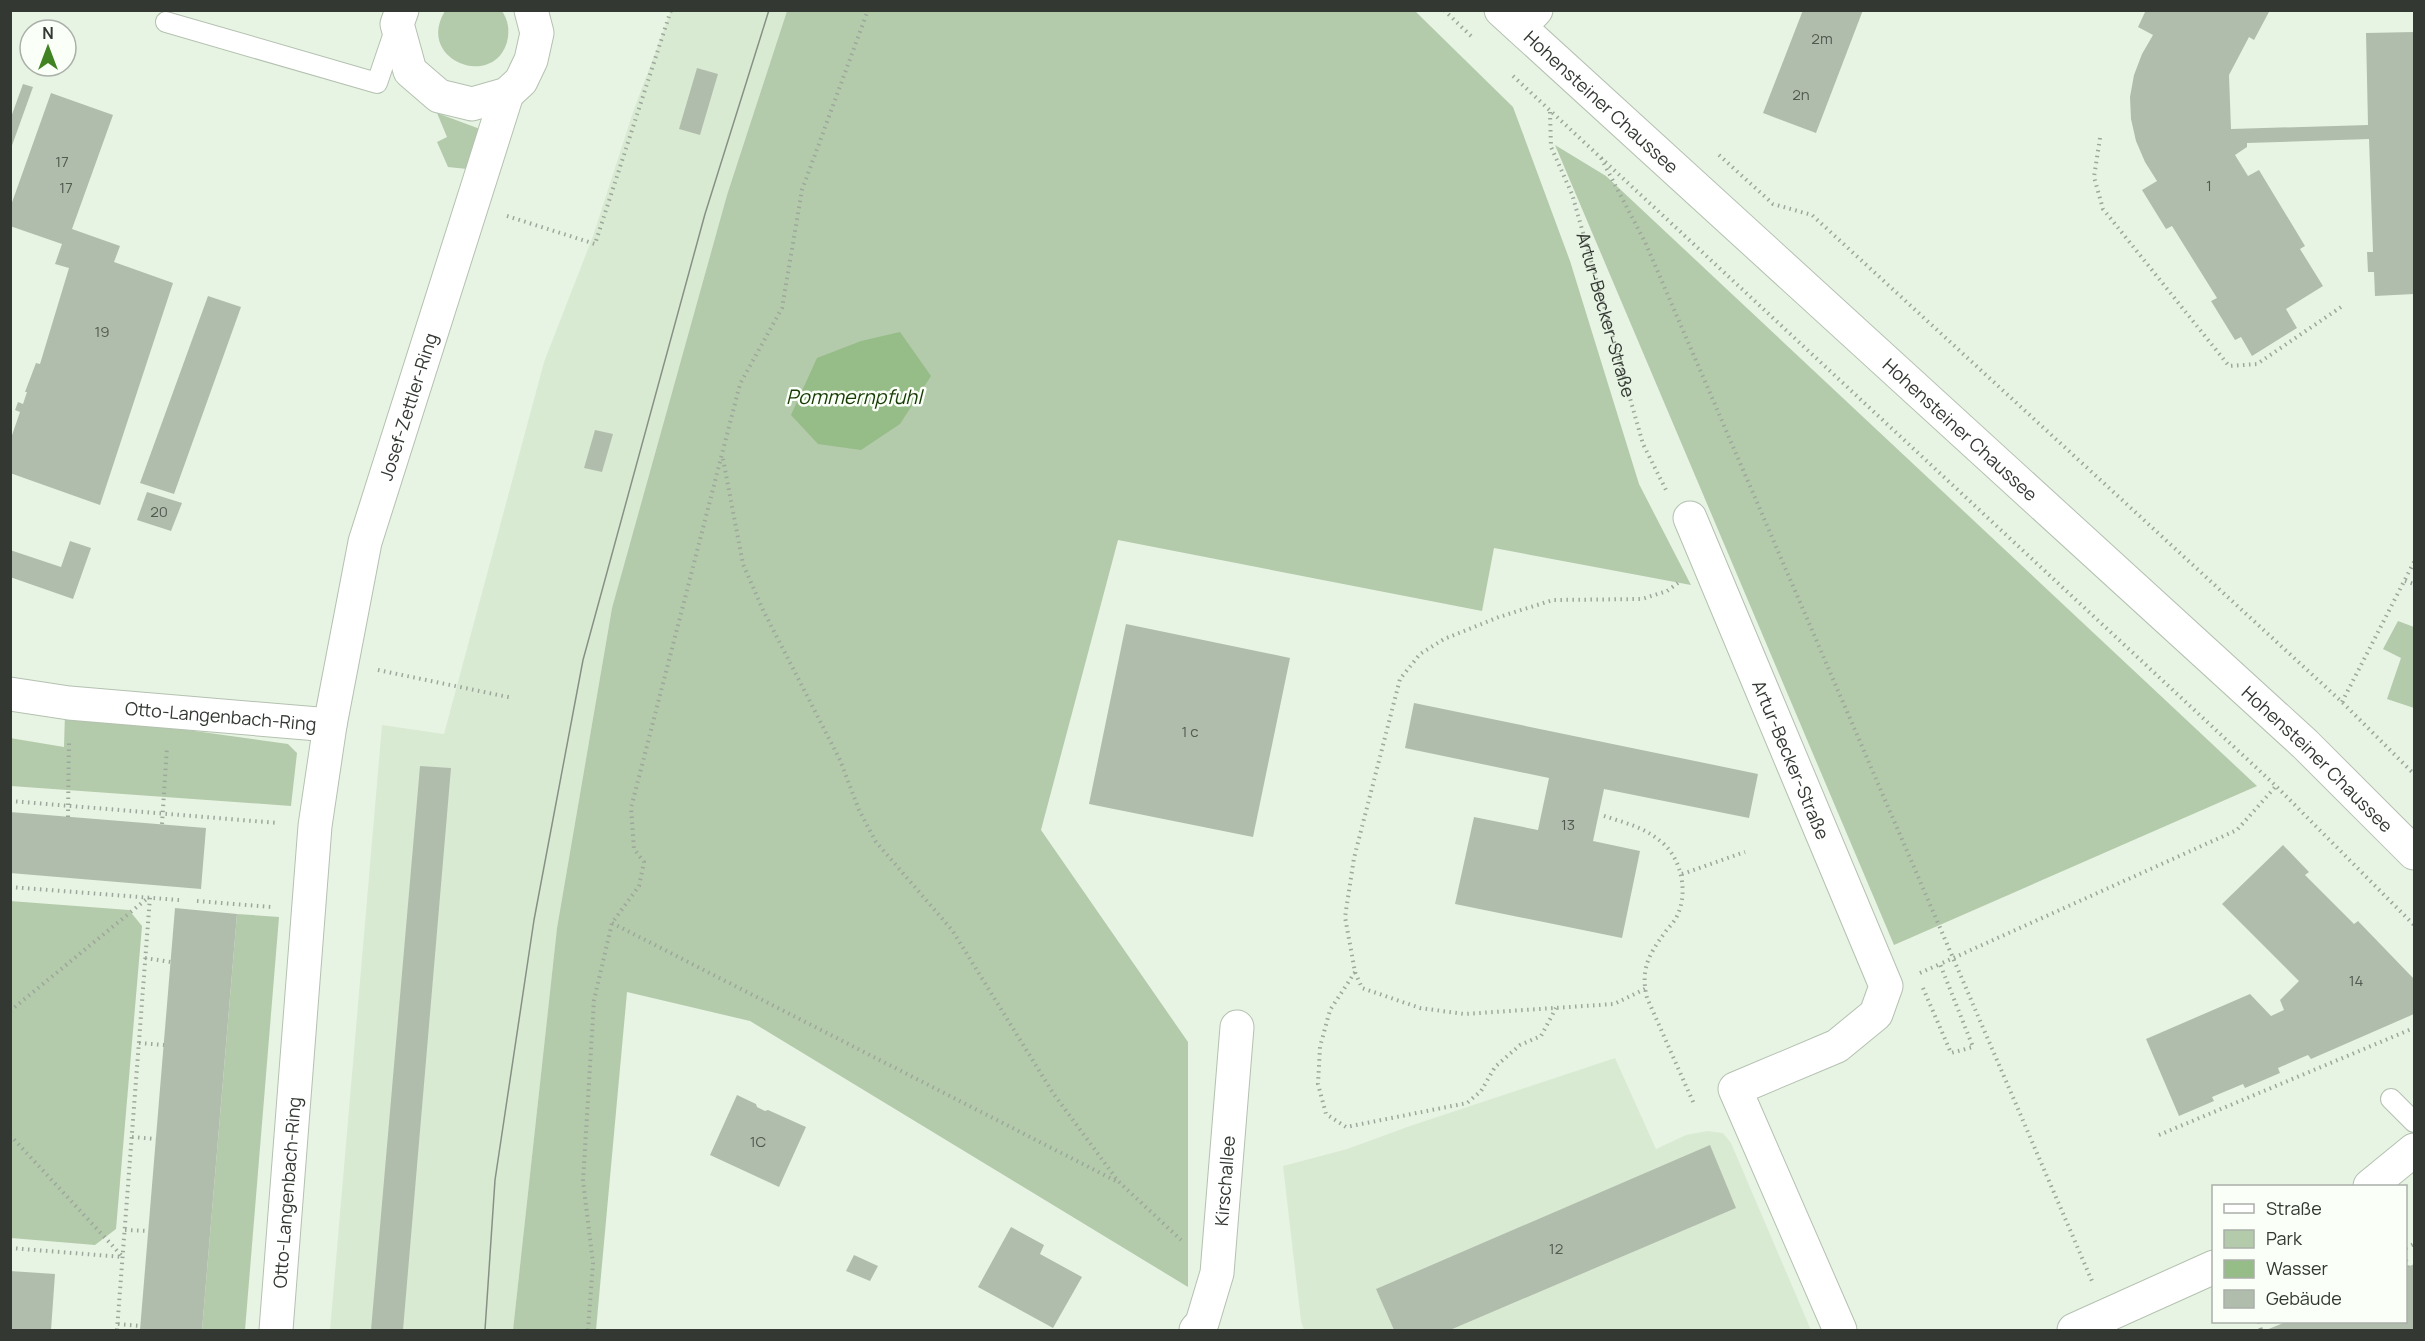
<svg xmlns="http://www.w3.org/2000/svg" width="2425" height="1341" viewBox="0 0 2425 1341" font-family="Manrope,sans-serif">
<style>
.built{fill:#d9ead3}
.green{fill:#b3cbab}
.water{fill:#96bc88}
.building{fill:#b1bdac}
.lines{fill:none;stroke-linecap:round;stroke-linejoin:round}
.lane-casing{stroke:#b4c1b0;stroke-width:22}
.street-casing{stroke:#b4c1b0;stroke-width:35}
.secondary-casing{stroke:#b4c1b0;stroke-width:35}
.path{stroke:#9da79b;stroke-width:4;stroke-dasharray:1.5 4.5;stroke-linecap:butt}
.lane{stroke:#fff;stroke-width:20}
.street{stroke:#fff;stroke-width:33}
.secondary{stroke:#fff;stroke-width:33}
.tram{stroke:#879085;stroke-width:1.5}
.labels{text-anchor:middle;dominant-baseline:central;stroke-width:5;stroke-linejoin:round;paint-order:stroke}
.number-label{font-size:15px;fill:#525950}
.street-label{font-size:18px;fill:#333832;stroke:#fafff8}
.water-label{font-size:20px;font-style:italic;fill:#173b04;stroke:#fafff8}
</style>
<rect width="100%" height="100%" fill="#e7f4e3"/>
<g class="built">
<polygon points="671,11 787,11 727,195 612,608 557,928 513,1330 330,1330 382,725 444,734 544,362 593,236 634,109"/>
<polygon points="1615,1058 1656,1149 1686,1135 1707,1131 1723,1133 1731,1143 1811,1330 1304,1330 1301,1321 1283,1166 1347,1149 1410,1126"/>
</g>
<g class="green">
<path d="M445,11H502C508,20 510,30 507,42C493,90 415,60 445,11Z"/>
<polygon points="787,11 1415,11 1513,107 1570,261 1639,484 1691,585 1494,548 1482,611 1118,540 1041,830 1188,1042 1188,1287 750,1021 627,992 596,1330 513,1330 557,928 612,608 727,195"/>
<polygon points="437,113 480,129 467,169 448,167 437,142 447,137"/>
<polygon points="1555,145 1606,176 2257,786 1894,945"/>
<polygon points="2398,621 2414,627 2414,708 2387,699 2401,658 2383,649"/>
<polygon points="65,713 288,744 297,753 291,806 11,786 10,738 64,747"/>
<polygon points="10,901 129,910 142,926 116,1229 95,1245 11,1238"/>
<polygon points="237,914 279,917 245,1330 202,1330"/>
</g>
<polygon class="water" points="900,332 931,376 900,424 861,450 818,444 791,415 817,358 861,341"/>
<g class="building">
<polygon points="1803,10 1863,10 1816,133 1763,113"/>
<polygon points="2146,10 2270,10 2254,40 2249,37 2229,75 2231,129 2368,125 2366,33 2414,32 2414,294 2375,296 2374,272 2368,272 2367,252 2373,252 2369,139 2247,143 2247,147 2235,155 2248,176 2259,170 2305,246 2300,249 2323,286 2286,309 2297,328 2252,356 2241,337 2235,340 2211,301 2217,298 2172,226 2166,229 2142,190 2157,181 2145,162 2136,141 2131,119 2130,97 2134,75 2142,54 2153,35 2138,27"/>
<polygon points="697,68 718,74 700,135 679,129"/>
<polygon points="23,84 33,87 10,151 10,120"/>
<polygon points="51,93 113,115 72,229 120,246 114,262 173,283 100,505 10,473 10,441 20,412 15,410 18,402 23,404 27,392 25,392 36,363 40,364 69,268 55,264 62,244 10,226 10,208"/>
<polygon points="208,296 241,307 174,494 140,483"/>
<polygon points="595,430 613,434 602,472 584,468"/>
<polygon points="147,492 182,503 171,531 137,520"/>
<polygon points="70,541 91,548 73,599 10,577 10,550 61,567"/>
<polygon points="1126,624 1290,658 1253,837 1089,804"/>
<polygon points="1414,703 1758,774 1749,818 1604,789 1593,841 1640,851 1622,938 1455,904 1474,817 1538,830 1549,778 1405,748"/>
<polygon points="420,766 451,768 403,1330 371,1330"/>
<polygon points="10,812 206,828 201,889 10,873"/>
<polygon points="2283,845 2309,872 2305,875 2354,924 2358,921 2414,979 2414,1014 2311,1059 2308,1055 2278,1068 2280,1073 2245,1088 2243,1084 2212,1097 2214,1101 2179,1116 2146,1039 2250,994 2271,1016 2284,1010 2280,1000 2299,981 2222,904"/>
<polygon points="175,908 237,914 202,1330 140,1330"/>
<polygon points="737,1095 756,1104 757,1107 765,1111 768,1110 806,1127 779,1187 710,1155"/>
<polygon points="1710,1145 1736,1208 1450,1330 1394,1330 1376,1289"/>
<polygon points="1011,1227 1044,1245 1040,1254 1082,1277 1053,1328 978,1287"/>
<polygon points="854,1255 878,1266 870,1281 846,1271"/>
<polygon points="2414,1264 2414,1330 2266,1330 2286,1322 2406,1322 2406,1268"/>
<polygon points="10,1271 55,1274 51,1330 10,1330"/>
</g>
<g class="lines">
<defs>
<g id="lane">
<polyline points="166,22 377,83 396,27"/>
<polyline points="2391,1099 2414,1122"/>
</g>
<g id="street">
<polyline points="402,10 397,24 410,71 439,96 472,104 507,94 521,81 531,60 537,33 531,10"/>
<polyline points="1520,27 1536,10"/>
<path id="s2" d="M1690,518L1886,986L1876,1014L1837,1046L1735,1089L1840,1330"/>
<path id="s3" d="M10,694L69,703L330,725"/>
<polyline points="2370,1186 2414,1150"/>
<path id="s4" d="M276,1330L315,826L330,725L365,542L507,94"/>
<path id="s5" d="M1196,1330L1202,1323L1217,1273L1237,1027"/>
<polyline points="2074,1330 2214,1267"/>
</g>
<g id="secondary">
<path id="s6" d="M1501,10L2305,744L2414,853"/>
</g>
</defs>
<use href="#lane" class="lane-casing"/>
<use href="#street" class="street-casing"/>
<use href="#secondary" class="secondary-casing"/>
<g class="path">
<polyline points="1444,10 1471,36"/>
<polyline points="1513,76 2276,786 2414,925"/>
<path id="s1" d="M1550,112L1551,147L1572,194L1643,444L1666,490"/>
<polyline points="2100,138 2094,177 2103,209 2229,366 2257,364 2344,305"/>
<polyline points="1719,155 1773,204 1812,215 2342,702 2414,774"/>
<polyline points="1601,158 1645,242 2092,1281"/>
<polyline points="507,216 595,244 671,10"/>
<polyline points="723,459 743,564 763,610 840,760 859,810 876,842 952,930 1053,1093 1118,1181 1181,1240"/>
<polyline points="2405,581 2414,584"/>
<polyline points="378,670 513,698"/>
<polyline points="2342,702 2414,562"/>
<polyline points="10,801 278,823"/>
<path d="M1604,816C1623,822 1643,827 1659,840C1681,856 1689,891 1677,916C1675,921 1670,926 1666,931C1649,954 1640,969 1647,998L1694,1104"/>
<polyline points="68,817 69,740"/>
<polyline points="162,824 167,747"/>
<polyline points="1682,874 1745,852"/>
<polyline points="10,887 179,900"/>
<polyline points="197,901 271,907"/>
<polyline points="612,923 1116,1181"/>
<polyline points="145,958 171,962"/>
<polyline points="1355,972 1330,1010 1320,1047 1318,1084 1326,1114 1346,1127 1467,1103 1481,1091 1495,1067 1520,1045 1541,1036 1556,1008"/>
<polyline points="1920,973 1940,964"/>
<polyline points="1923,988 1951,1053 1973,1047 1940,964 2237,830 2276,786"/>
<polyline points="1645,989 1614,1004 1464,1014 1420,1008 1362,988 1355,972 1345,917 1354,858 1400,679 1420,654 1444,639 1499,617 1553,600 1642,599 1667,591 1678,583"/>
<polyline points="10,1011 149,897"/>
<polyline points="139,1043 164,1045"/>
<polyline points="10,1135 122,1256"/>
<polyline points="2159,1135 2414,1028"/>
<polyline points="132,1137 156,1139"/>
<polyline points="125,1230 149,1231"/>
<polyline points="10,1248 123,1257"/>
<polyline points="2406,1248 2414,1244"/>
<polyline points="2406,1260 2408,1267"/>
<polyline points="2259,1322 2261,1330"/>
<polyline points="118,1324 141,1326"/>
<polyline points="117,1330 150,897"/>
<polyline points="588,1330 593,1263 583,1181 594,1000 612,923 639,886 644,862 634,849 631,808 740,384 782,308 802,190 868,10"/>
</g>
<use href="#lane" class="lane"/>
<use href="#street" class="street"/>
<use href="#secondary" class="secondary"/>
<polyline class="tram" points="485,1330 495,1180 534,920 583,660 705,214 769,10"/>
</g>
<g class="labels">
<g class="number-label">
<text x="1822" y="38">2m</text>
<text x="1801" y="94">2n</text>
<text x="62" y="161">17</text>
<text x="2209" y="185">1</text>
<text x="66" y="187">17</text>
<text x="102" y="331">19</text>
<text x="159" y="511">20</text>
<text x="1190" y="731">1 c</text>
<text x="1568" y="824">13</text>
<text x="2356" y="980">14</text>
<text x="758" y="1141">1C</text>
<text x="1556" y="1248">12</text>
</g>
<g class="street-label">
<text stroke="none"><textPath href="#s6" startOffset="136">Hohensteiner Chaussee</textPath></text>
<text stroke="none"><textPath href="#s1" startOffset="212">Artur-Becker-Straße</textPath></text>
<text stroke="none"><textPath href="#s4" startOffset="936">Josef-Zettler-Ring</textPath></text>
<text stroke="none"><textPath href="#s6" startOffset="622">Hohensteiner Chaussee</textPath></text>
<text stroke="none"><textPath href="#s3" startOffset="212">Otto-Langenbach-Ring</textPath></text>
<text stroke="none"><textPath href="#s6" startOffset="1108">Hohensteiner Chaussee</textPath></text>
<text stroke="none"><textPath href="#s2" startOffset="262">Artur-Becker-Straße</textPath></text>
<text stroke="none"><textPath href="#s5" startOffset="154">Kirschallee</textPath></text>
<text stroke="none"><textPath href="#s4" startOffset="138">Otto-Langenbach-Ring</textPath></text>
</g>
<g class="water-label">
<text x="854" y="396">Pommernpfuhl</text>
</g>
</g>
<rect width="2425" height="1341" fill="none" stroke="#333832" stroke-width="24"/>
<rect x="2212" y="1185" width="195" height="138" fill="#fafff8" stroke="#aaafa9" stroke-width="1.5"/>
<rect x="2224" y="1204" width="30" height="9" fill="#ffffff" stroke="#aaafa9" stroke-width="1.5"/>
<text x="2266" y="1215" font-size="18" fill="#333832">Straße</text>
<rect x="2224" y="1230" width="30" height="18" fill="#b3cbab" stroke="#aaafa9" stroke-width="1.5"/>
<text x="2266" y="1245" font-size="18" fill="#333832">Park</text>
<rect x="2224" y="1260" width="30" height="18" fill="#96bc88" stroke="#aaafa9" stroke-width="1.5"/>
<text x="2266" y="1275" font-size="18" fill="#333832">Wasser</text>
<rect x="2224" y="1290" width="30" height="18" fill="#b1bdac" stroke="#aaafa9" stroke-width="1.5"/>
<text x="2266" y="1305" font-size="18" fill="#333832">Gebäude</text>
<g transform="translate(48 48)"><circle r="28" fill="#fafff8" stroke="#aaafa9" stroke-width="1.5"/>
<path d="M0-4.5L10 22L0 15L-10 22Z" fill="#418222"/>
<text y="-9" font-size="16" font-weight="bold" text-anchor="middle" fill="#333832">N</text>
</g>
</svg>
